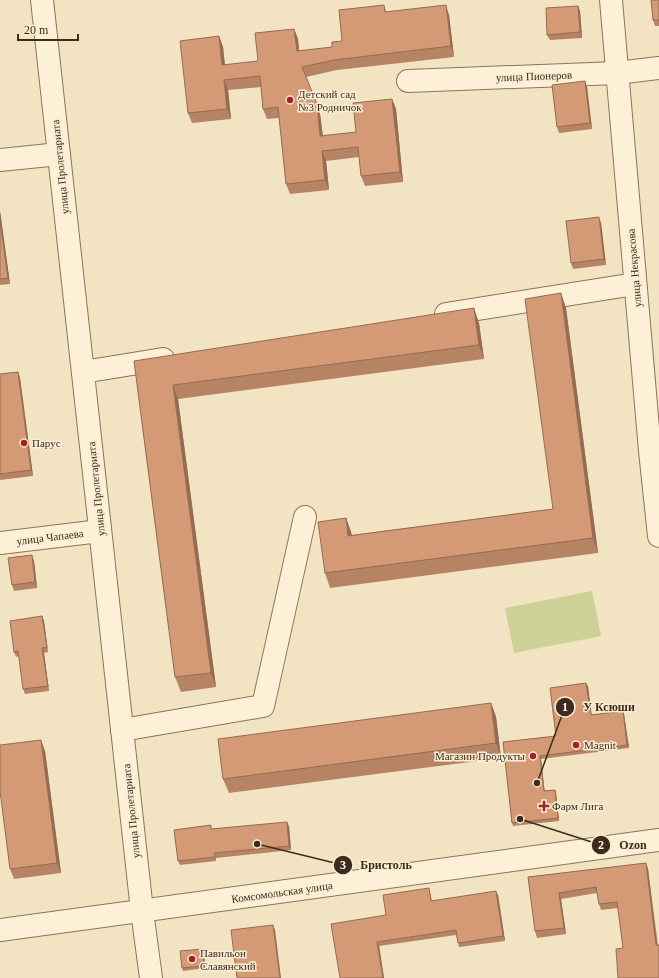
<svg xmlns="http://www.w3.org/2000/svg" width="659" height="978" viewBox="0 0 659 978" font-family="Georgia,serif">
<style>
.green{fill:#ccd295}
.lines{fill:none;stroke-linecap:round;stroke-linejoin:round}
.minor-casing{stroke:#8f7357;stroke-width:24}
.minor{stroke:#fcf0d7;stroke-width:22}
.wall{fill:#b68465}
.shaded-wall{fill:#946c52}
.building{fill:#d49a75;stroke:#946c52}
.poi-dot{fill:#a42125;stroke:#f9edd3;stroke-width:1.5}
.labels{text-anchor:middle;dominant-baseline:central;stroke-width:3;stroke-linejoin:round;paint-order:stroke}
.street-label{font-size:11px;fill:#3d2c1d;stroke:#f9edd3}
.poi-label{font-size:11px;fill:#3d2c1d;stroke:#f9edd3;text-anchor:start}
.leader{fill:none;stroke:#3d2c1d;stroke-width:1.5}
.callout-dot{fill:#3d2c1d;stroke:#f9edd3;stroke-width:1.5}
.mark-label{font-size:12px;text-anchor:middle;font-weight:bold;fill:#fff}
.callout-label{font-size:12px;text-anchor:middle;font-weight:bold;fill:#3d2c1d;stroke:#f9edd3;stroke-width:3;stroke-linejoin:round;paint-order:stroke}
</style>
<rect width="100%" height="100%" fill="#f2e3c3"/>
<polygon class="green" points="592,591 601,636 514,653 505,608"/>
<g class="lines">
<defs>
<g id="minor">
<polyline points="42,0 142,911 151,978"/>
<polyline points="611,0 650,451 659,536"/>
<polyline points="408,81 617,73 659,68"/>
<polyline points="0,160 59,154"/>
<polyline points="446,314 635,284"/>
<polyline points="83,372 163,359"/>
<polyline points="0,543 100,531"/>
<polyline points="122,730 263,706 305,517"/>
<polyline points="0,930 659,840"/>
</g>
</defs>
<use href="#minor" class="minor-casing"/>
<use href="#minor" class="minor"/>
</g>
<g class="wall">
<polygon points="659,0 659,26 655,26 653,20"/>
<polygon points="384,5 386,12 449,15 454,57 337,70 306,77 320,114 323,136 356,132 392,99 396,109 403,182 365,186 361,176 359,157 326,161 329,190 290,194 286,184 279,118 267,119 263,109 261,87 228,90 231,119 192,123 188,113 219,36 223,47 225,65 258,61 294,29 298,39 299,51 332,47 342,41"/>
<polygon points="578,6 580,11 582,38 550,40 547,35"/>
<polygon points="585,81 587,87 592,129 559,133 557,127"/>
<polygon points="0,211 10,284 0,285"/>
<polygon points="601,223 606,265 573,269 571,263"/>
<polygon points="566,308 598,553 330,588 325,573 346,518 351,532 352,535 553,509"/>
<polygon points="479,323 484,359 178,399 216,687 181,692 175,677 134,361"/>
<polygon points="18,372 20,378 33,476 0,480 0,374"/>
<polygon points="34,561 37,588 14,591 12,585"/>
<polygon points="42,616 44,621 48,652 44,653 49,691 25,694 23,689 19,656 16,657 14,652"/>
<polygon points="588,686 591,715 623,711 624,714 629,748 541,759 544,791 555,790 556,793 559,821 513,826 512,823 503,742 556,736"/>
<polygon points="491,703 496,717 501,758 229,793 223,779"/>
<polygon points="45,751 61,873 14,879 10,869"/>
<polygon points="289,826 291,850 216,858 216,861 180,865 178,861 212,829"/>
<polygon points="646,863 648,869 658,945 623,948 618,908 601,910 599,904 597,893 561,899 566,934 537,938 535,931 528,877"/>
<polygon points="430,892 432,901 498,895 505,941 459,947 456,935 379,946 384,978 340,978 386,915"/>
<polygon points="204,952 205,968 183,971 182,968"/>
</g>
<g class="shaded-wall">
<polygon points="446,5 449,15 454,57 451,46"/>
<polygon points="578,6 580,11 582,38 580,32"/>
<polygon points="294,29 298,39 300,62 297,51"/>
<polygon points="219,36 223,47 226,76 222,65"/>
<polygon points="224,80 228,90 231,119 227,109"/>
<polygon points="585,81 587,87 592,129 590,123"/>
<polygon points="392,99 396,109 403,182 400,172"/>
<polygon points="317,104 320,114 324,146 320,136"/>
<polygon points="322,151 326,161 329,190 325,180"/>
<polygon points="0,211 10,284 8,278 0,221"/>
<polygon points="599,217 601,223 606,265 604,259"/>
<polygon points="561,293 566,308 598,553 593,538"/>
<polygon points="474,308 479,323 484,359 479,345"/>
<polygon points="18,372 20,378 33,476 31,470"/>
<polygon points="173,385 178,399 216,687 211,673"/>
<polygon points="346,518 351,532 354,550 348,536"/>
<polygon points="32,555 34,561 37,588 35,582"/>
<polygon points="42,616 44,621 48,652 47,647"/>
<polygon points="42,648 44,653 49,691 48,686"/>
<polygon points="586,683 588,686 592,718 591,715"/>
<polygon points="491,703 496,717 501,758 496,743"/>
<polygon points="623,711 624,714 629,748 627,745"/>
<polygon points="41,740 45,751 61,873 57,863"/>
<polygon points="540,756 541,759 545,794 544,791"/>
<polygon points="555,790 556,793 559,821 558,818"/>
<polygon points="287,822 289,826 291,850 289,846"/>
<polygon points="646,863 648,869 658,952 656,945"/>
<polygon points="496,891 498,895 505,941 503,936"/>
<polygon points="559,893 561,899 566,934 564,928"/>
<polygon points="273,925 275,930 281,978 280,978"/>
<polygon points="377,942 379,946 384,978 383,978"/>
<polygon points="203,949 204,952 205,968 204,966"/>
</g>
<g class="building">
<polygon points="651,0 659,0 659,20 653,20"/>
<polygon points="384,5 385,12 446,5 451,46 334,60 302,67 317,104 320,136 356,132 353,103 392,99 400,172 361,176 358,147 322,151 325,180 286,184 278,107 263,109 260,76 224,80 227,109 188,113 180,41 219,36 222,65 258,61 255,33 294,29 297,51 332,47 332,42 342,41 339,10"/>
<polygon points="578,6 580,32 547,35 546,8"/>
<polygon points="585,81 590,123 557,127 552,85"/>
<polygon points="599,217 604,259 571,263 566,221"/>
<polygon points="0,221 8,278 0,279"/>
<polygon points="561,293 593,538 325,573 318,522 346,518 348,536 553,509 525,299"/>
<polygon points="474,308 479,345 173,385 211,673 175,677 134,361"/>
<polygon points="18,372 31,470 0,474 0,374"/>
<polygon points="32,555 35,582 12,585 8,558"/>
<polygon points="42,616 47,647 42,648 48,686 23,689 18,651 14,652 10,621"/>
<polygon points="586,683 591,715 623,711 627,745 540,756 544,791 555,790 558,818 512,823 503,742 556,736 550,688"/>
<polygon points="491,703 496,743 223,779 218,739"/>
<polygon points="41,740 57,863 10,869 0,791 0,745"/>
<polygon points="287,822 289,846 214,853 215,857 178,861 174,830 211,825 211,829"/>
<polygon points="646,863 656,945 659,945 659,978 618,978 616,949 623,948 617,902 599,904 596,887 559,893 564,928 535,931 528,877"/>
<polygon points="429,888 431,901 496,891 503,936 458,943 456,930 377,942 383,978 340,978 331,924 386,915 383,895"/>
<polygon points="273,925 280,978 237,978 231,930"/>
<polygon points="203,949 204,966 182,968 180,951"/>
</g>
<g class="poi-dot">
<circle cx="290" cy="100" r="4"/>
<circle cx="24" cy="443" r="4"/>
<circle cx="576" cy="745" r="4"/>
<circle cx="533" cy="756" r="4"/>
<path d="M542 800h4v4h4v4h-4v4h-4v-4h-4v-4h4z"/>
<circle cx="192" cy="959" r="4"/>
</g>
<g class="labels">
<g class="street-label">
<text transform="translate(534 76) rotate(-2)">улица Пионеров</text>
<text transform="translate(60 167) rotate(-96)">улица Пролетариата</text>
<text transform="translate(634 268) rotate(-95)">улица Некрасова</text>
<text transform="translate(96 489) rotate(-96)">улица Пролетариата</text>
<text transform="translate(50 537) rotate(-7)">улица Чапаева</text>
<text transform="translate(131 811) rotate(-96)">улица Пролетариата</text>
<text transform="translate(282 892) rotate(-8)">Комсомольская улица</text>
</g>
<g class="poi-label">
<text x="298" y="94">Детский сад<tspan x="298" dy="13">№3 Родничок</tspan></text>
<text x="32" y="443">Парус</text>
<text x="584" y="745">Magnit</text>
<text x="525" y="756" text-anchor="end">Магазин Продукты</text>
<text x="552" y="806">Фарм Лига</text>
<text x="200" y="953">Павильон<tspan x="200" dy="13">Славянский</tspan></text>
</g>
</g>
<path class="leader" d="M537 783L565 707M520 819L601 845M257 844L343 865"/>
<g class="callout-dot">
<circle cx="537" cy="783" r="4"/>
<circle cx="520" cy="819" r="4"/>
<circle cx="257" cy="844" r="4"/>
<circle cx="565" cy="707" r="10"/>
<circle cx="601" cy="845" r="10"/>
<circle cx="343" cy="865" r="10"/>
</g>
<g class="mark-label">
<text x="565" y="711">1</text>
<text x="601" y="849">2</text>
<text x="343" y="869">3</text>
</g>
<g class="callout-label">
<text x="609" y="711">У Ксюши</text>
<text x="633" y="849">Ozon</text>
<text x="386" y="869">Бристоль</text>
</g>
<path d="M18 34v6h60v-6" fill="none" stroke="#3d2c1d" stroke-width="2"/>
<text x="24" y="34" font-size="12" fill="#3d2c1d" stroke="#f9edd3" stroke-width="3" paint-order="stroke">20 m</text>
</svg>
